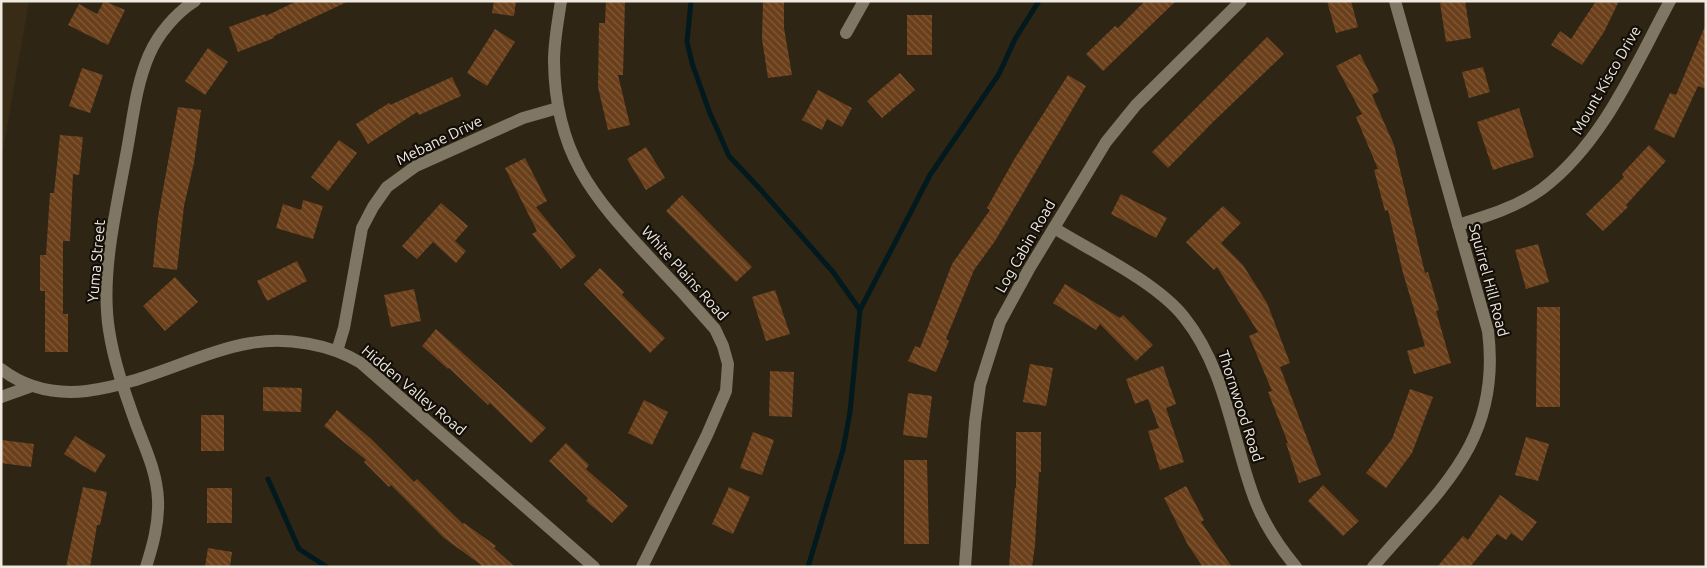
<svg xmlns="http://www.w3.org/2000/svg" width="1707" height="568" viewBox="0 0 1707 568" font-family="Ubuntu,sans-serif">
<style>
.built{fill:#382c16}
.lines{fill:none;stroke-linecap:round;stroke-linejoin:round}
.stream{stroke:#021a1e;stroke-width:5}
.building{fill:url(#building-back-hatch)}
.minor{stroke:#807664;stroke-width:12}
.labels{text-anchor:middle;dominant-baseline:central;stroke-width:4.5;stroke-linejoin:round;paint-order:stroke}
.street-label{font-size:15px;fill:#efe9df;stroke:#130f08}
</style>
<defs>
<pattern id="building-back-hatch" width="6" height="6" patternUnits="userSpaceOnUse" patternTransform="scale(1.25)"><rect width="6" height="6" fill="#6a3f1a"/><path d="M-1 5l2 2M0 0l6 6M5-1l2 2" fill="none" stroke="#805b3b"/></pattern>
</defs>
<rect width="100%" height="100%" fill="#2e2515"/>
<polygon class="built" points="1,1 29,1 1,162"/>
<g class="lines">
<g class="stream">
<polyline points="691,1 687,42 692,63 709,111 729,156 760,189 833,272 860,310"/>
<polyline points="268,479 299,549 327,567"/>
<polyline points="808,567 843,450 850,412 860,310 930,175 999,74 1015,39 1039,1"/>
</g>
</g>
<g class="building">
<polygon points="104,1 125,10 108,45 68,25 79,4 97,14"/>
<polygon points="297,1 349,1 274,36 274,38 238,52 229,27 265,14 266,16"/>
<polygon points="494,1 516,1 514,16 492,13"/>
<polygon points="606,1 625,1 623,75 618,75 630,125 608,130 598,87 599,23 605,23"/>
<polygon points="763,1 784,1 784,28 792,75 768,78 762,39"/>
<polygon points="1145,1 1176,1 1103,71 1086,54 1115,26 1118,28"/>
<polygon points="1327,1 1351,1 1358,27 1336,33"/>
<polygon points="1451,1 1465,1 1471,38 1446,42 1440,3"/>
<polygon points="1596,1 1619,1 1604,32 1582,65 1551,45 1560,31 1571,39"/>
<rect x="907" y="15" width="25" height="40"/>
<polygon points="1706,24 1706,89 1698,86 1674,138 1654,129 1670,93 1676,95"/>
<polygon points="495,29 515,42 487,86 467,73"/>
<polygon points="1267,37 1284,54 1212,123 1168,168 1152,152"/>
<polygon points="208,48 228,62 205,95 185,81"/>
<polygon points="1360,54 1379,91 1372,95 1394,145 1425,273 1428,272 1439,310 1436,311 1451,363 1414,374 1407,351 1425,346 1403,273 1388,210 1385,211 1374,170 1378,169 1356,117 1362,114 1336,66"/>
<polygon points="1483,67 1490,92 1469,98 1462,72"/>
<polygon points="82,68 103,75 90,113 69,106"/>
<polygon points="900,73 915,90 882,118 867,101"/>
<polygon points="1068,75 1086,86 995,241 974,270 946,339 949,341 936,372 908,361 915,346 920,348 952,264 990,210 987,208 1015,158"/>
<polygon points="452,77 461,96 419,115 417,112 368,144 356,124 389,103 390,105"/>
<polygon points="818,90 852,108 842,127 827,119 822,130 802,120"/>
<polygon points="178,107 201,110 194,163 184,206 177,270 153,267 158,217"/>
<polygon points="1519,108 1534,157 1493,170 1477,122"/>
<polygon points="60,135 83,137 79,175 73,174 70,241 63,241 63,314 68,314 68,352 45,352 45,291 40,291 40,255 46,255 50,193 54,193"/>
<polygon points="339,140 357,153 328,191 311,177"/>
<polygon points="1649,145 1666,161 1626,205 1628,207 1603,231 1586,214 1624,177 1622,174"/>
<polygon points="646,147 665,178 646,190 627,159"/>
<polygon points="525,158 547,201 536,207 576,256 561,269 532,234 537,231 505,168"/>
<polygon points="1121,194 1167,218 1156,238 1111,214"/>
<polygon points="682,195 752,267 736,282 666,211"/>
<polygon points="303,200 323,206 313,239 276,228 283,204 301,210"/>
<polygon points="441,203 468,226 455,241 466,251 456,263 433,242 417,259 402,246"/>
<polygon points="1223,206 1241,223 1221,243 1243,265 1267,303 1290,363 1280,367 1321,475 1299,483 1286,443 1288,443 1268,392 1272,391 1249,336 1258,332 1217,267 1214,270 1186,242"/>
<polygon points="1538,244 1549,282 1526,289 1515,250"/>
<polygon points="297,261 307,281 267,301 257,281"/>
<polygon points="600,268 624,292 622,295 665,338 650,353 584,284"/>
<polygon points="175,277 198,302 165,331 143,306"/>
<polygon points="1065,284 1120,318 1123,315 1153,345 1136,361 1100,324 1096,330 1053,303"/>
<polygon points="414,289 421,321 391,327 384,295"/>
<polygon points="775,290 790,334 766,341 752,297"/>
<polygon points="1537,307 1560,307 1560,407 1536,407"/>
<polygon points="436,329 546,428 531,443 490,403 488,405 449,368 448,369 422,346"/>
<polygon points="1030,364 1053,368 1046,406 1023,402"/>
<polygon points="1163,366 1176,404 1166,408 1184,462 1160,470 1148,431 1159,428 1148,399 1135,404 1126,379"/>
<polygon points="770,371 794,372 792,417 769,416"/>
<polygon points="263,387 302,388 301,412 263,411"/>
<polygon points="1410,389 1433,397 1412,453 1386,488 1366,473 1392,439"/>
<polygon points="908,393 932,396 927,438 903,435"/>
<polygon points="644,400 668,412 652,445 628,433"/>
<polygon points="337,410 370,438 414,482 417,479 463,524 464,523 496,546 494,548 515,567 484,567 444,538 391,485 389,487 364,462 366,460 324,426"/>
<rect x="201" y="415" width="23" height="36"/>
<polygon points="753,432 774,440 762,475 740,468"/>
<polygon points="1016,432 1041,432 1041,472 1039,472 1035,545 1032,567 1009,567 1015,488 1016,488"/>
<polygon points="75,436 106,455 95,473 64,454"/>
<polygon points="1526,437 1549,444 1538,481 1515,475"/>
<polygon points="1,440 34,444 31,467 1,463"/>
<polygon points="566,443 589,465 586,469 628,506 612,523 586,501 588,498 549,461"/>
<polygon points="904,460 927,460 929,544 904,544"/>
<polygon points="1323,485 1359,521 1343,536 1308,501"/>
<polygon points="1186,486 1204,520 1201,522 1232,567 1203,567 1188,545 1164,498"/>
<polygon points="83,487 107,492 100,525 97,525 90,567 66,567"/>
<polygon points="729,487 750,497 733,534 712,524"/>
<rect x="207" y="488" width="25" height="35"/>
<polygon points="1500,495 1537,522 1522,541 1511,533 1506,540 1497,534 1470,567 1437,567 1463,536 1468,540"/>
<polygon points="208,548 232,552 230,567 205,567"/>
</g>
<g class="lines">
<g class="minor">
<path d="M561,1C558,21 554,41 554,61C555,153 592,196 651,259C673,282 694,305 715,329L723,346L728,364L726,391L707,435L642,567"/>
<polyline points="846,33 864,1"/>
<path d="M1458,225C1487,216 1517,207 1542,189C1603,143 1634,67 1670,1"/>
<path d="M1054,228C1093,252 1156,282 1184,317C1224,367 1231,431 1251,489C1260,518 1277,544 1296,567"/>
<polyline points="337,351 344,328 362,228 373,207 387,187 416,166 523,118 558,108"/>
<path d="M1,369C78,428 172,356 251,343C287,337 330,344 361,363L594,567"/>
<polyline points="1,397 29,387"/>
<path d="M146,567C153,545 159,523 158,500C157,473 146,450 136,424C125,393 114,363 109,330C100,274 117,206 127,150C133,118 136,85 149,55C158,34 176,13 195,1"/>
<polyline points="965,567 975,422 980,385 1000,322 1029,269 1106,142 1136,105 1241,1"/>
<path d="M1373,567C1439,490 1502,442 1488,331L1395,1"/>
</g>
</g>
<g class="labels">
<g class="street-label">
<text transform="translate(1606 80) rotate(-60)">Mount Kisco Drive</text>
<text transform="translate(439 140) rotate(-26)">Mebane Drive</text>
<text transform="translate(1025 246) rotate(-60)">Log Cabin Road</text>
<text transform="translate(96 261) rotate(-85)">Yuma Street</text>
<text transform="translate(685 273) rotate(48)">White Plains Road</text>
<text transform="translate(1489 280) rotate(75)">Squirrel Hill Road</text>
<text transform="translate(414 390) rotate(40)">Hidden Valley Road</text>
<text transform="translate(1241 406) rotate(72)">Thornwood Road</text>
</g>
</g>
<rect width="1707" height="568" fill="none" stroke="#efe9df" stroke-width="5"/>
</svg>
